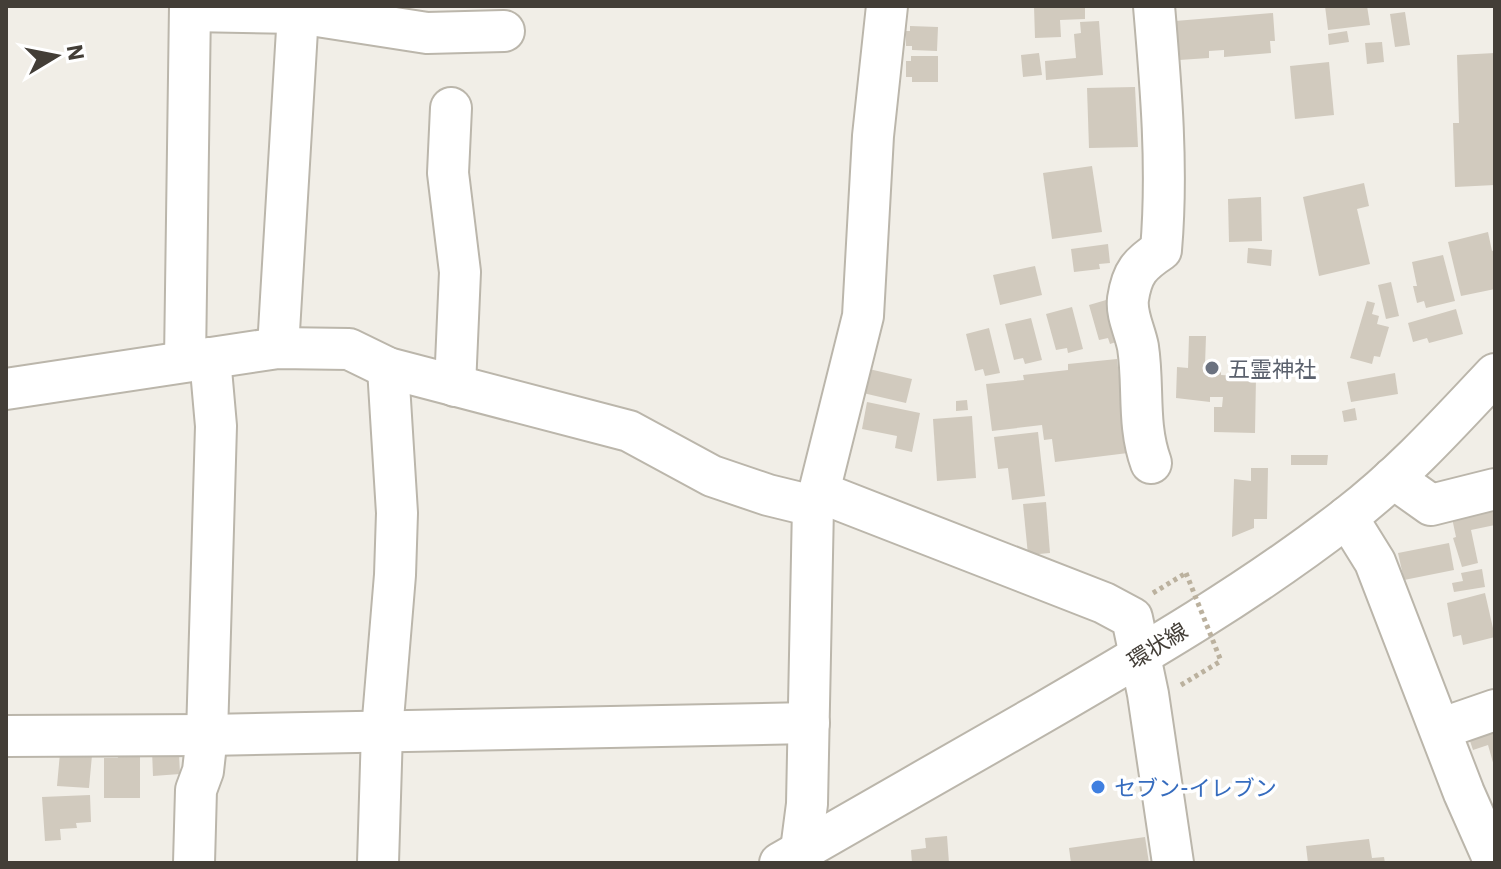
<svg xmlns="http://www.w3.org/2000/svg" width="1501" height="869" viewBox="0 0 1501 869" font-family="'IBM Plex Sans','Noto Sans JP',sans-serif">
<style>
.building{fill:#d1cabe}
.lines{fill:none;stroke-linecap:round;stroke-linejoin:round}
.minor-casing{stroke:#bbb6ab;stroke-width:44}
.path{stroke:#bbb19e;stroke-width:5;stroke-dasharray:4 4;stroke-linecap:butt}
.minor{stroke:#fff;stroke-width:40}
.path-bridge{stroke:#bbb19e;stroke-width:5;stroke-dasharray:4 4;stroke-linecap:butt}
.worship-dot{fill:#6b7280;stroke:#fff;stroke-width:3}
.shop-dot{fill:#3f7fe0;stroke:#fff;stroke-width:3}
.labels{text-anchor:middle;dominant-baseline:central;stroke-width:7;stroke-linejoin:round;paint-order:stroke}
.worship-label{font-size:22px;fill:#5b616d;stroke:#fff;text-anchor:start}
.street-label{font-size:22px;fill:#433e37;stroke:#fff}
.shop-label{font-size:22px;fill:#366cbe;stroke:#fff;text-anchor:start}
</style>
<rect width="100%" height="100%" fill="#f1eee7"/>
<g class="building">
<polygon points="1034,6 1085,6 1085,19 1060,20 1061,37 1035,38"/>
<polygon points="1325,6 1367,6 1370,25 1328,30"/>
<polygon points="1405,12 1410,45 1395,47 1390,14"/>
<polygon points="1273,13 1275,41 1270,41 1271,53 1224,57 1224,50 1209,51 1209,58 1179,60 1175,21"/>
<polygon points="1099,21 1103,75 1046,80 1045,61 1076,58 1074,34 1081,33 1080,22"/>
<polygon points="910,26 938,27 937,51 912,50 912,46 906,46 906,31 910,31"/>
<polygon points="1347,31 1349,42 1329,45 1328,34"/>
<polygon points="1382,42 1384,62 1367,64 1365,43"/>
<polygon points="1039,53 1042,75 1023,77 1021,55"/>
<polygon points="1495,53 1495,185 1455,187 1453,123 1459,123 1457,55"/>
<polygon points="911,56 938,56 938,82 912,82 912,77 906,77 906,61 911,61"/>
<polygon points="1329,62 1334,115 1295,119 1290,66"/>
<polygon points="1135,87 1138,147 1089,148 1087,88"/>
<polygon points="1092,166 1102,232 1052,239 1043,173"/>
<polygon points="1364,183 1369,206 1357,209 1370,264 1319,276 1303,197"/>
<polygon points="1261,197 1262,241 1229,242 1228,199"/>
<polygon points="1488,232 1492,251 1495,250 1495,289 1461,296 1448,242"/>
<polygon points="1108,244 1110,263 1099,264 1100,269 1074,272 1071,249"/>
<polygon points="1248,248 1272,250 1271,266 1247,263"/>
<polygon points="1443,255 1455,301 1426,308 1424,301 1417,303 1413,286 1417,286 1412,262"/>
<polygon points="1035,266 1042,295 1000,305 993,275"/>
<polygon points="1391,282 1399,316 1386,319 1378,285"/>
<polygon points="1113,298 1125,339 1110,344 1108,338 1099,340 1089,305"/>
<polygon points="1367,301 1375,303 1372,314 1379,316 1377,324 1389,327 1380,357 1374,356 1372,364 1350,358"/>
<polygon points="1072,307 1083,349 1068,353 1067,348 1056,350 1046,314"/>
<polygon points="1456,309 1463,334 1429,343 1427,338 1413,342 1408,323"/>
<polygon points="1031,318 1042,360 1025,364 1023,358 1014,360 1005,324"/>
<polygon points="989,328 1000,373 985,376 983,369 975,371 966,334"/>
<polygon points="1189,336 1206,336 1205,365 1221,366 1221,375 1256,377 1255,433 1214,432 1214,407 1222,407 1223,397 1210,397 1210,402 1176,398 1177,367 1188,368"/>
<polygon points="1117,359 1128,453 1055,462 1052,439 1044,440 1042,425 992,431 986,384 1024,380 1023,375 1068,370 1068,364"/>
<polygon points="869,369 912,379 906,403 863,393"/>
<polygon points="1395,373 1398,394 1351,402 1347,382"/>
<polygon points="967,400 968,410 956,411 956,401"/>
<polygon points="867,402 920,413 912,452 895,448 897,436 862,429"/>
<polygon points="1355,408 1357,420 1344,422 1342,411"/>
<polygon points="972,416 976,478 937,481 933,419"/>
<polygon points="1038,432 1045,496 1012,500 1008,468 998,469 994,437"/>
<polygon points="1291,455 1328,455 1327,465 1291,465"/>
<polygon points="1251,468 1268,468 1267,519 1254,519 1254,528 1232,537 1234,479 1251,481"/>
<polygon points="1046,502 1050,553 1028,555 1023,504"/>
<polygon points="1495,509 1495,525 1471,530 1478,563 1462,567 1453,538 1456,537 1452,518"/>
<polygon points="1449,543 1454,570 1404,580 1398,553"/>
<polygon points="1482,569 1485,587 1454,592 1452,583 1463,581 1461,573"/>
<polygon points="1485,593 1495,637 1463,645 1461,635 1453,637 1447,603"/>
<polygon points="1495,723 1495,766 1494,766 1488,745 1473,750 1467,732"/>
<polygon points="117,750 140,750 140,798 104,798 104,758 118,758"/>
<polygon points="152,750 179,753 180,774 153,776"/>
<polygon points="60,753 92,755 89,788 57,786"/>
<polygon points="90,795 91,822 76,823 77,828 60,829 61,840 45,841 42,797"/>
<polygon points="947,836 949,863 912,863 911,850 926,848 925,838"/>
<polygon points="1145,837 1149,863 1071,863 1069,848"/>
<polygon points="1369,839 1372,858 1384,857 1385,863 1308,863 1306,846"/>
</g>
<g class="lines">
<defs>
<g id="minor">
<polyline points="190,11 298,13 427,33 504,31"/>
<polyline points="451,108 448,173 460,272 455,386"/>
<polyline points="278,348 298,13"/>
<polyline points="185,361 190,6"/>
<polyline points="6,389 278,348 349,349 388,368 629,431 712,476 768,495 813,506"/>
<path d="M1151,463C1137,425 1144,386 1138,347C1135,331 1126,315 1128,299C1132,272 1140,264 1161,250C1168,169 1161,87 1154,6"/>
<polyline points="1393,478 1431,505 1495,489"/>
<polyline points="819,492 1104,603 1132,618 1148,694 1173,863"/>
<polyline points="1347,517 1375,562 1464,793 1495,863"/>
<polyline points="1440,729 1495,710"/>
<polyline points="6,736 207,735 809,723"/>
<polyline points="194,863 196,790 203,771 207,735 216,426 210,358"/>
<polyline points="378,863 382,731 395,575 397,513 388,368"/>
<path d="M780,863C867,813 955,763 1042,713C1147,652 1252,591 1347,517C1402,475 1448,424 1495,374"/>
<polyline points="803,863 801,850 807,804 813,506 819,492 863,316 873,136 887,6"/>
</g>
</defs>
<use href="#minor" class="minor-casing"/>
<g class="path">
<polyline points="1153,593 1186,573"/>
<polyline points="1181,685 1221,661"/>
</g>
<use href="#minor" class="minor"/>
<polyline class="path-bridge" points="1186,573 1221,661"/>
</g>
<circle class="worship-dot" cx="1212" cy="368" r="8"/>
<circle class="shop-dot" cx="1098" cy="787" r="8"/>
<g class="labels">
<g class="worship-label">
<text x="1228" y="368">五霊神社</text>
</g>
<g class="street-label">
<text transform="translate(1157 645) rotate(-32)">環状線</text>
</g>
<g class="shop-label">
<text x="1114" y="787">セブン-イレブン</text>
</g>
</g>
<rect width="1501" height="869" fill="none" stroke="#433e37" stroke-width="16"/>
<g transform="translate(56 56) rotate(80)" stroke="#ffffff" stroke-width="6" paint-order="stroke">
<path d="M0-6L14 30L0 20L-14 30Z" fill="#433e37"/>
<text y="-12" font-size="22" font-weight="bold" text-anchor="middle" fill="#433e37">N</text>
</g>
</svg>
